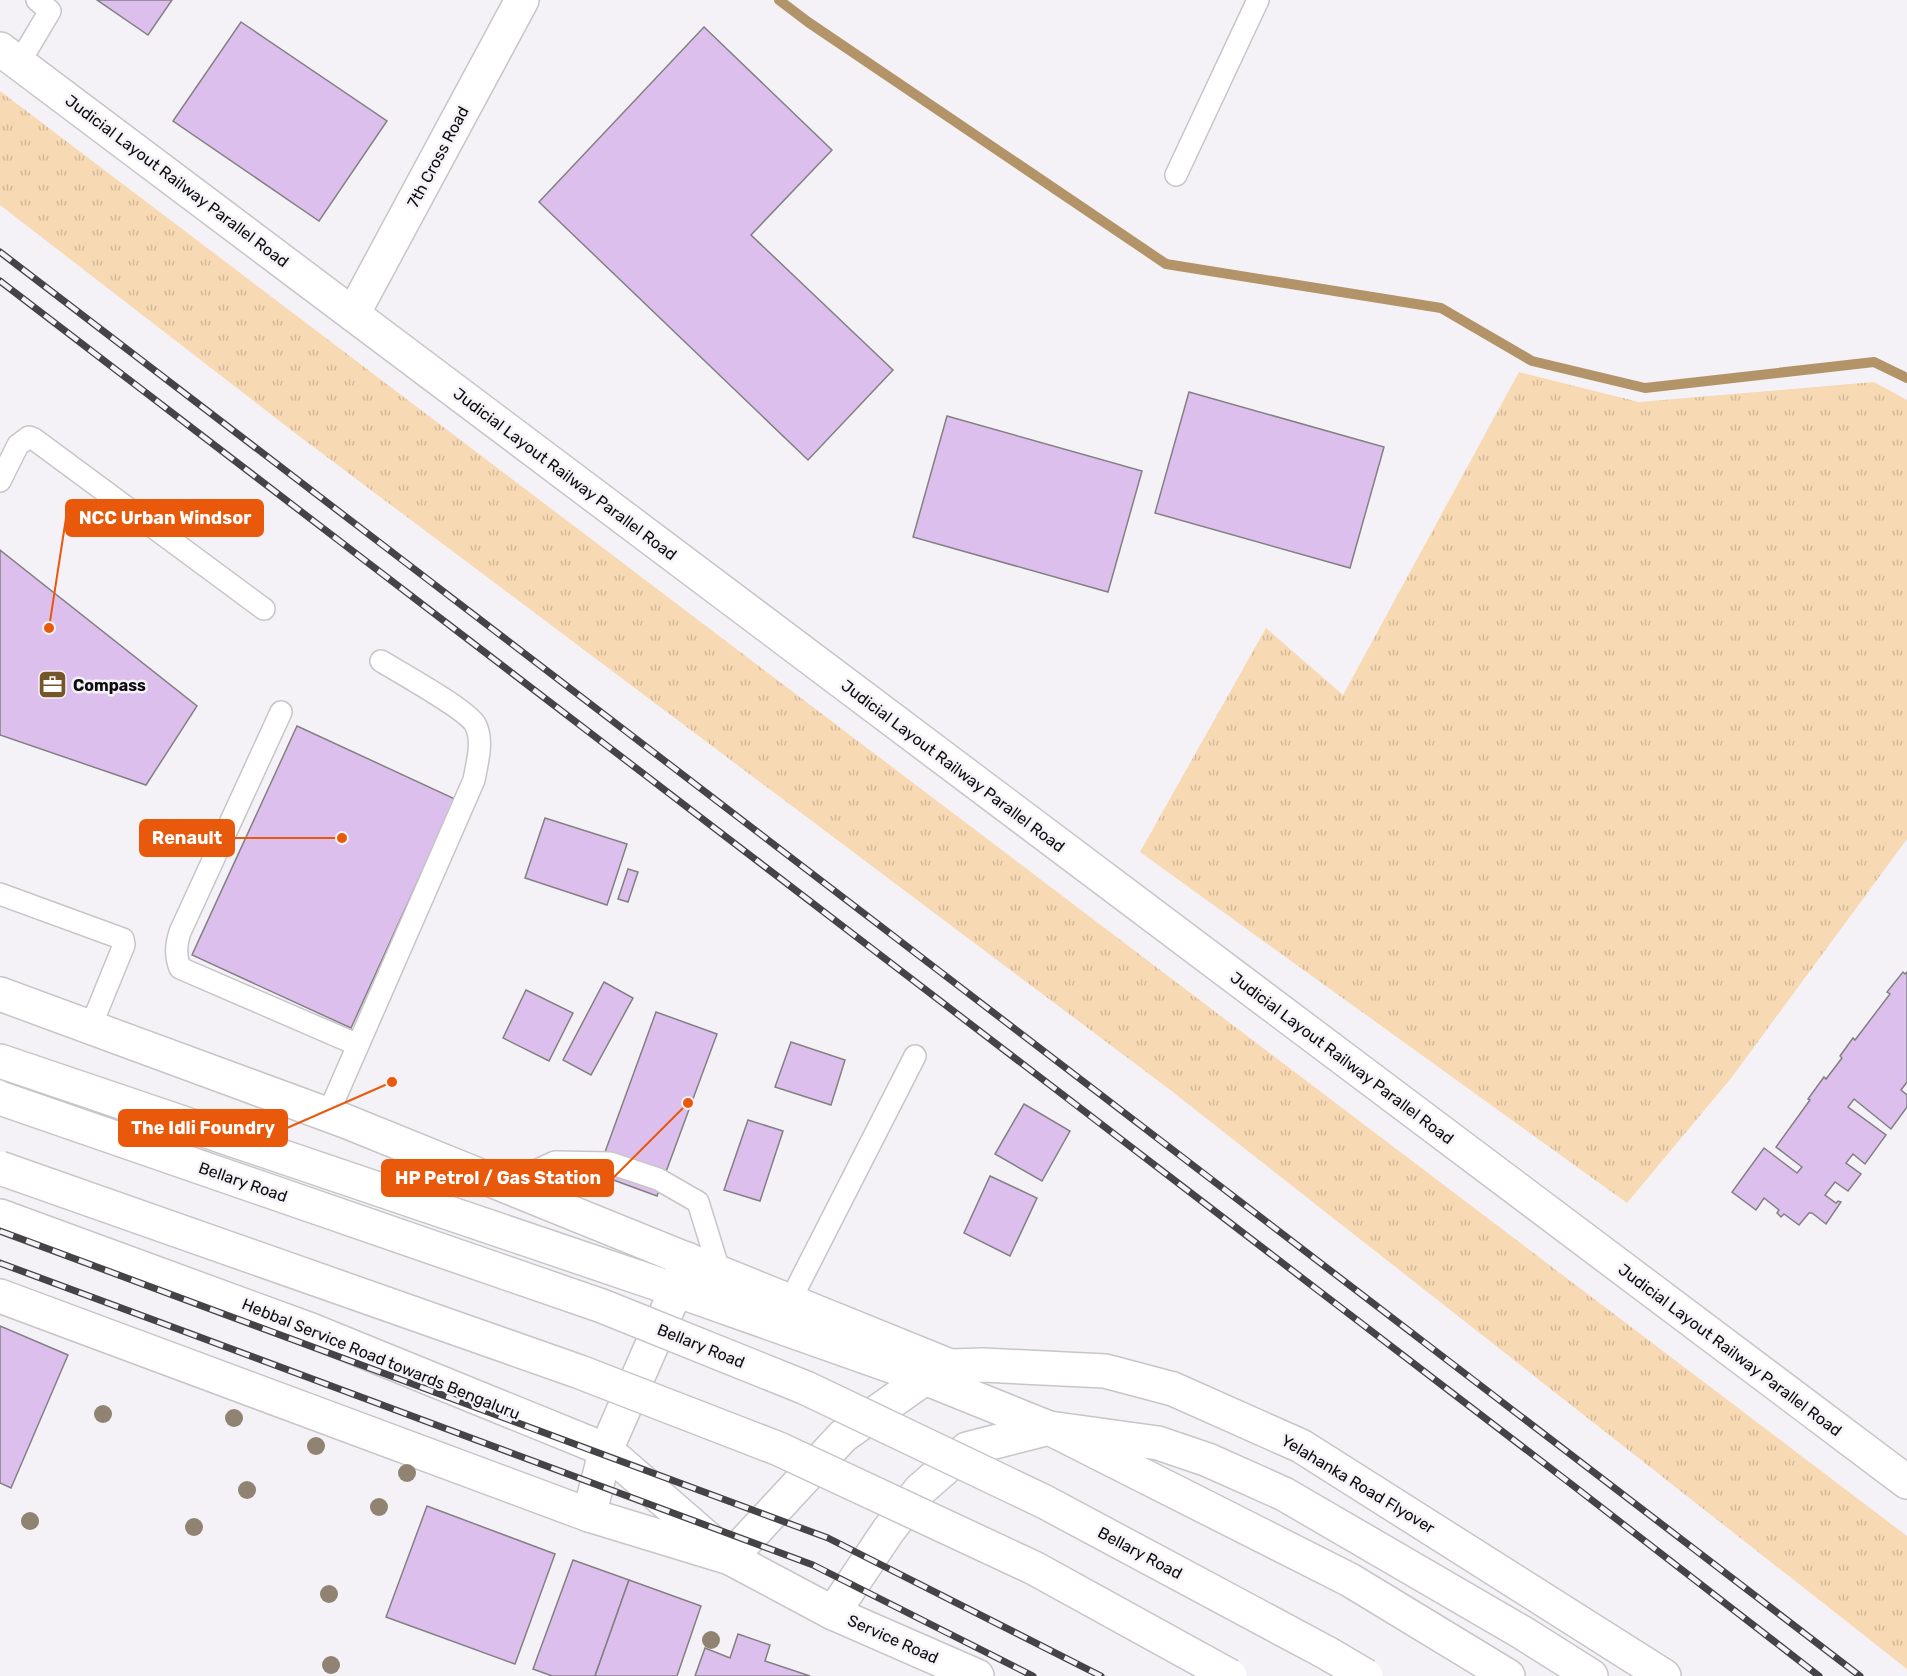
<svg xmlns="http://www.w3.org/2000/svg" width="1907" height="1676" viewBox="0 0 1907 1676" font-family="Rubik,sans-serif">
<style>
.grass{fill:url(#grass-tufts)}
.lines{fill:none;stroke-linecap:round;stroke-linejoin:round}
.stream{stroke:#b39368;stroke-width:10}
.building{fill:#ddbfed;stroke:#828083;stroke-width:1.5}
.lane-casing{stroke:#c8c5c9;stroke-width:24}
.street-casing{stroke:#c8c5c9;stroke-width:36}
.secondary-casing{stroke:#c8c5c9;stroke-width:36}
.primary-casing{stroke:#c8c5c9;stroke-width:36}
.highway-casing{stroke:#c8c5c9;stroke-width:36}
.lane{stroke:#fff;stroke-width:21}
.street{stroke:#fff;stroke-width:33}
.secondary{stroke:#fff;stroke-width:33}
.primary{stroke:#fff;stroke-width:33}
.highway{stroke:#fff;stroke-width:33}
.rail-casing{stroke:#444345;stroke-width:7}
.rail{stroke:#f5f2f7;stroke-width:4.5;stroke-dasharray:14;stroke-linecap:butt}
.highway-bridge-casing{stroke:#c8c5c9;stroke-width:36;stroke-linecap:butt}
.highway-bridge{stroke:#fff;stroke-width:33}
.tree{fill:#918371}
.labels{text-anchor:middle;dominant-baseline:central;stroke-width:5;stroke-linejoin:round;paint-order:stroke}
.street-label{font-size:16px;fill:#0d0c0e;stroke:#f5f2f7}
.poi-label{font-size:16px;font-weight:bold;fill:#0d0c0e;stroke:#f5f2f7;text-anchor:start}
.leader{fill:none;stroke:#e8590c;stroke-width:2}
.callout-dot{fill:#e8590c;stroke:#f5f2f7;stroke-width:2}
.callout{fill:#e8590c;stroke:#e8590c;stroke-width:2}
.callout-label{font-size:18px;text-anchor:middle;font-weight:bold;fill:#fff}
</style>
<defs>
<pattern id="grass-tufts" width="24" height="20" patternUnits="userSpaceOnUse" patternTransform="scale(1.5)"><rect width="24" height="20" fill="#f7d9b3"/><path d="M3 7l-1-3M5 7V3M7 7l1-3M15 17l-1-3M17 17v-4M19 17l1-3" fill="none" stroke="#d3b999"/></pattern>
</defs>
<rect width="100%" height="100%" fill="#f5f2f7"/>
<g class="grass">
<polygon points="0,91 1907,1536 1907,1669 1169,1089 295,433 0,205"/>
<polygon points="1519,372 1639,402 1874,382 1907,400 1907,839 1732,1077 1627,1203 1140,852 1266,628 1343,695"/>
</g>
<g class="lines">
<polyline class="stream" points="779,0 808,22 1166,264 1441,308 1532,361 1645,388 1874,362 1907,378"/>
</g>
<g class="building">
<polygon points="97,0 172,0 148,35"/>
<polygon points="241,22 387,121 319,221 173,121"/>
<polygon points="704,27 832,150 751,235 893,370 808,460 539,202"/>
<polygon points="1189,392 1384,447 1350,568 1155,513"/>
<polygon points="947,416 1142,471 1108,592 913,537"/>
<polygon points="0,550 197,706 146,785 0,735"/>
<polygon points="297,726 455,799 351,1028 192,955"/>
<polygon points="545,818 627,844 607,905 525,878"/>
<polygon points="628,869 638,872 628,902 618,899"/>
<polygon points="1903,972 1905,974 1907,972 1907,1082 1901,1090 1907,1095 1907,1107 1891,1129 1854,1099 1848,1107 1886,1135 1865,1164 1853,1154 1846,1163 1861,1174 1848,1191 1835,1182 1825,1195 1836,1203 1838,1201 1841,1202 1826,1224 1812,1213 1809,1213 1799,1225 1784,1214 1781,1217 1777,1213 1779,1210 1764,1198 1756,1210 1732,1192 1764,1148 1797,1173 1802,1167 1776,1147 1810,1100 1808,1099 1824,1077 1826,1079 1842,1058 1840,1056 1853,1038 1855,1040 1890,994 1887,992"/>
<polygon points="604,982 633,998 591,1075 563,1060"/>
<polygon points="526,990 573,1013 549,1061 503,1038"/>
<polygon points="656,1012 717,1034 657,1196 597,1174"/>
<polygon points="791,1042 845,1060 831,1105 775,1087"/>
<polygon points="1024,1104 1070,1131 1042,1181 995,1154"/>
<polygon points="748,1120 783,1131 760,1201 724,1190"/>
<polygon points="990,1176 1037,1198 1010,1256 964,1233"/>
<polygon points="0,1326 68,1355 11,1488 0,1483"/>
<polygon points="427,1506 555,1554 515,1664 386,1617"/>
<polygon points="573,1560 629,1580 595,1676 552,1676 533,1669"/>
<polygon points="629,1580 701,1606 677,1676 595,1676"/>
<polygon points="738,1634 770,1645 765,1661 810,1676 695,1676 705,1648 730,1658"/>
</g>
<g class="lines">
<defs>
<g id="lane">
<polyline points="19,63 50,11 37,0"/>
<polyline points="1176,175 1258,0"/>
<polyline points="0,481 18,445 29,437 34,439 264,609"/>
<path d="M281,712L180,932C176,945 175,955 180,968L358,1045"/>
<polyline points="0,894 123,939 124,945 91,1026"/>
<path d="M328,1114L474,780C477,763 484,740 475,724C466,709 399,672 381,661"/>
<polyline points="504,1185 555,1162 610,1163 658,1179 698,1202 720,1273"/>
<polyline points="790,1301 915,1056"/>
</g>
<polyline id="street" points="353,314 522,0"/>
<g id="secondary">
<polyline points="0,49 1907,1482"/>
<polyline points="0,994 345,1121 950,1366"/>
<polyline points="0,1296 589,1515 730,1558 833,1613 977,1676"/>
<polyline points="1053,1430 1350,1580 1508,1676"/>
</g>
<g id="primary">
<polyline points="730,1558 843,1436 925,1378 950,1366 983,1365 1105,1371 1173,1389 1301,1446 1664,1676"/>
<polyline points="833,1613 888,1531 920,1490 967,1449 1049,1428 1158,1443 1208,1460 1284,1494 1523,1633 1591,1676"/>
</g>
<g id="highway">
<polyline points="0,1061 676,1290 925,1378 1049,1428"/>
<polyline points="0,1216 311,1330 606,1450 730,1558"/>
<polyline points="589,1515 606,1450 676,1290 687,1259"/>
</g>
</defs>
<use href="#lane" class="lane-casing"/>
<use href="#street" class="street-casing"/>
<use href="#secondary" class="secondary-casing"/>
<use href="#primary" class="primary-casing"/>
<use href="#highway" class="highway-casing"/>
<use href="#lane" class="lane"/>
<use href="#street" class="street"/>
<use href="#secondary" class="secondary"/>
<use href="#primary" class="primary"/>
<use href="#highway" class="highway"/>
<defs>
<g id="rail">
<polyline points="0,252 1860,1676"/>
<polyline points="0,281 1575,1487 1819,1676"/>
<polyline points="0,1231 828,1538 1101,1676"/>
<polyline points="0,1263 813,1565 1033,1676"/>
</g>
</defs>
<use href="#rail" class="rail-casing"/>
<use href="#rail" class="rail"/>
<defs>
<g id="highway-bridge">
<polyline points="0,1098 602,1306 806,1388 1045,1502 1327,1653 1366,1676"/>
<polyline points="0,1168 580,1372 779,1449 1034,1568 1230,1676"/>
</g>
</defs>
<use href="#highway-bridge" class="highway-bridge-casing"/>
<use href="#highway-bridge" class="highway-bridge"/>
</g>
<g class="tree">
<circle cx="103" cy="1414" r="9"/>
<circle cx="234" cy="1418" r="9"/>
<circle cx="316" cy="1446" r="9"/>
<circle cx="407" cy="1473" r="9"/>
<circle cx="247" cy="1490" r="9"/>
<circle cx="379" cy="1507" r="9"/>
<circle cx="30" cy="1521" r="9"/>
<circle cx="194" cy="1527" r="9"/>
<circle cx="329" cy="1594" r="9"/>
<circle cx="711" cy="1640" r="9"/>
<circle cx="331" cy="1665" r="9"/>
</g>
<defs>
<symbol id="office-square" viewBox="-11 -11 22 22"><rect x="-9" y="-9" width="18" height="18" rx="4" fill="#74562a" stroke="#f5f2f7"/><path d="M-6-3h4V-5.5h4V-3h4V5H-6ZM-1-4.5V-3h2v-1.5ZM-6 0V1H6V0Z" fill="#fff"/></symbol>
</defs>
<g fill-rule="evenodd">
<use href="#office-square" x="36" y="668" width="33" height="33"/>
</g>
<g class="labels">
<g class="street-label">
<text transform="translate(438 157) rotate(-62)">7th Cross Road</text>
<text transform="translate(177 181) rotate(37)">Judicial Layout Railway Parallel Road</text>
<text transform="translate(565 474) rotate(37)">Judicial Layout Railway Parallel Road</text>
<text transform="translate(953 766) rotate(37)">Judicial Layout Railway Parallel Road</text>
<text transform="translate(1342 1058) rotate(37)">Judicial Layout Railway Parallel Road</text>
<text transform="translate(243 1182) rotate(19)">Bellary Road</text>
<text transform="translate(701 1346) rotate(22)">Bellary Road</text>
<text transform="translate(1730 1350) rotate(37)">Judicial Layout Railway Parallel Road</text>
<text transform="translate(381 1359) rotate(22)">Hebbal Service Road towards Bengaluru</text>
<text transform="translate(1358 1484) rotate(31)">Yelahanka Road Flyover</text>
<text transform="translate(1140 1553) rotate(28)">Bellary Road</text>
<text transform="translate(893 1639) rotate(24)">Service Road</text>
</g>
<g class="poi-label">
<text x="73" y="685">Compass</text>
</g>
</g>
<path class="leader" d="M49 628L66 518M342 838L234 838M392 1082L287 1128M688 1103L613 1178"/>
<g class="callout-dot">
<circle cx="49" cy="628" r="6"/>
<circle cx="342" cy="838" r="6"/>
<circle cx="392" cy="1082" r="6"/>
<circle cx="688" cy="1103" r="6"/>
</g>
<g class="callout">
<rect x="66" y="500" width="197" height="36" rx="6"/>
<rect x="140" y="820" width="94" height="36" rx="6"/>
<rect x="119" y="1110" width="168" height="36" rx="6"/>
<rect x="382" y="1160" width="231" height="36" rx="6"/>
</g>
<g class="callout-label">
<text x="165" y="524">NCC Urban Windsor</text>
<text x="187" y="844">Renault</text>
<text x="203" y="1134">The Idli Foundry</text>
<text x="498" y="1184">HP Petrol / Gas Station</text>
</g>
</svg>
